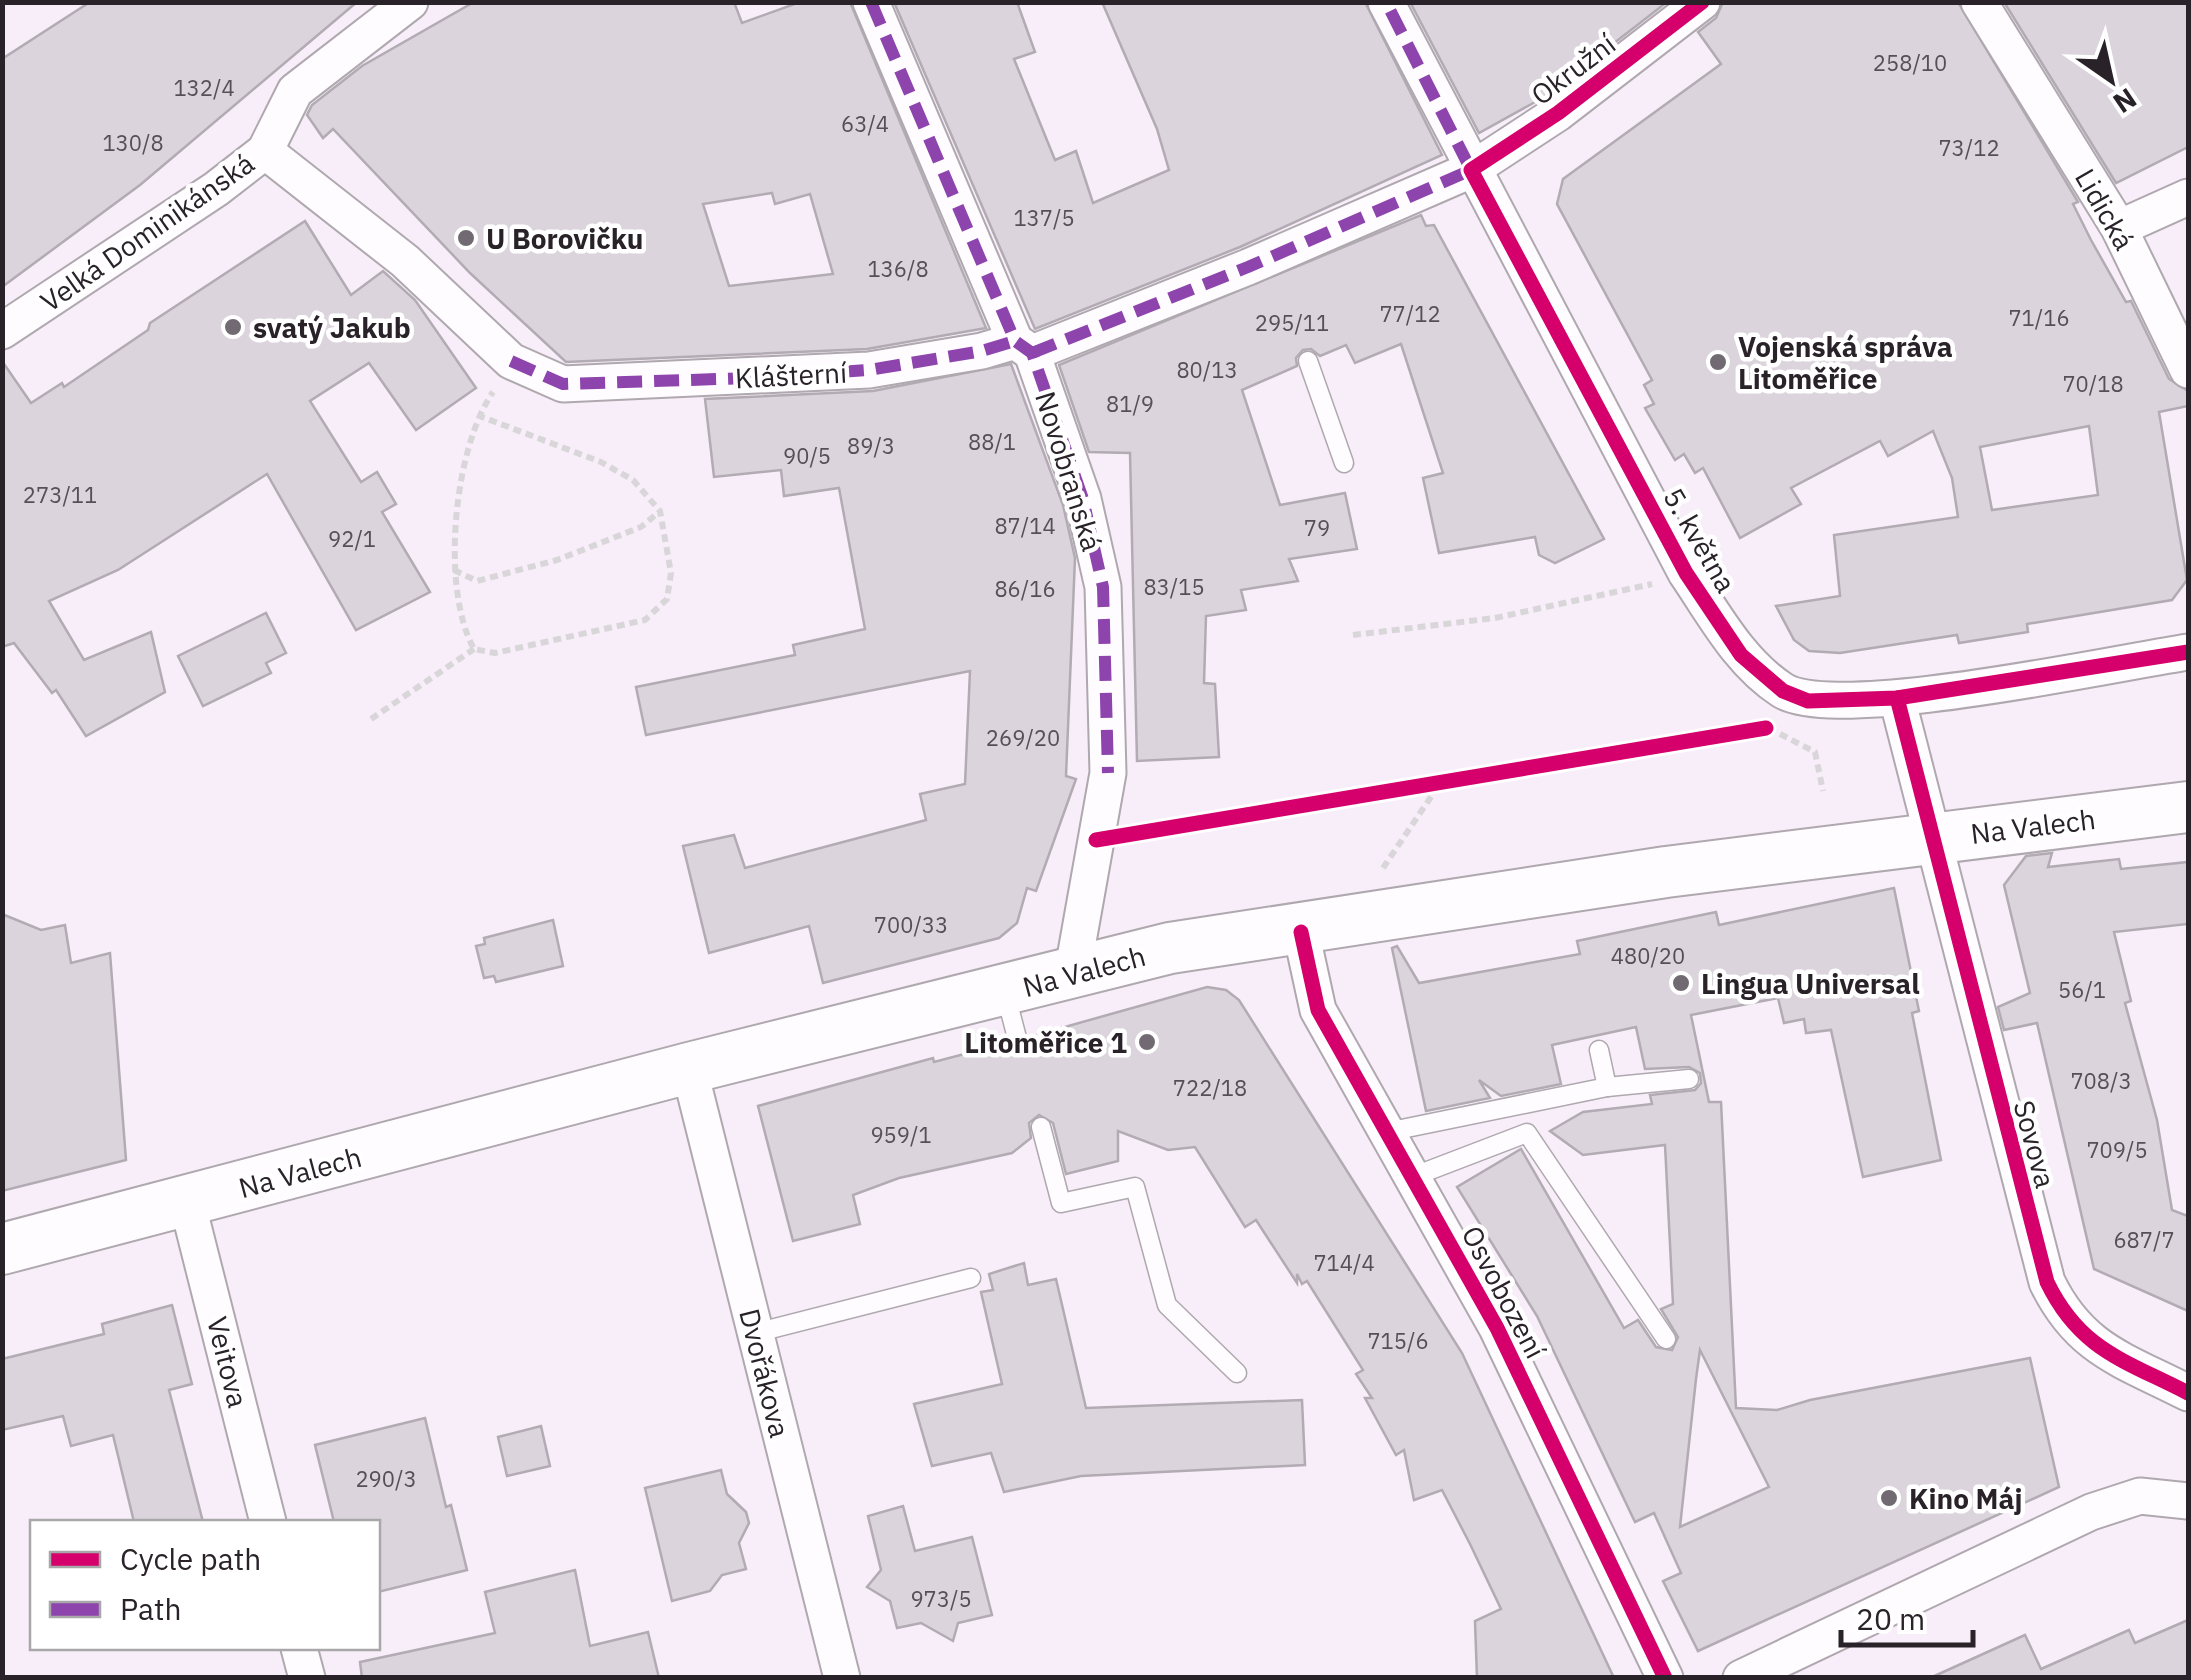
<svg xmlns="http://www.w3.org/2000/svg" width="2191" height="1680" viewBox="0 0 2191 1680" font-family="'IBM Plex Sans',sans-serif">
<style>
.building{fill:#dbd4dc;stroke:#b2abb3;stroke-width:2.5;fill-rule:evenodd}
.lines{fill:none;stroke-linecap:round;stroke-linejoin:round}
.lane-casing{stroke:#afa8af;stroke-width:21}
.street-casing{stroke:#afa8af;stroke-width:39}
.secondary-casing{stroke:#afa8af;stroke-width:54}
.path{stroke:#d9d6d9;stroke-width:6;stroke-dasharray:8 5;stroke-linecap:butt}
.lane{stroke:#fefcfe;stroke-width:18}
.street{stroke:#fefcfe;stroke-width:35}
.secondary{stroke:#fefcfe;stroke-width:50}
.quiet{stroke:#8e44ad;stroke-width:12;stroke-dasharray:25 12;stroke-linecap:butt}
.cycleway-casing{stroke:#fff;stroke-width:21}
.cycleway{stroke:#d6006c;stroke-width:15}
.poi-dot{fill:#716a72;stroke:#fff;stroke-width:4}
.labels{text-anchor:middle;dominant-baseline:central;stroke-width:9;stroke-linejoin:round;paint-order:stroke}
.number-label{font-size:22px;fill:#564f56}
.street-label{font-size:28px;fill:#292329;stroke:#fff}
.poi-label{font-size:28px;font-weight:bold;fill:#292329;stroke:#fff;text-anchor:start}
</style>
<rect width="100%" height="100%" fill="#f8eef9"/>
<g class="building">
<polygon points="90,2 357,2 140,185 2,287 2,59"/>
<path d="M474,2H734L742,23L800,2H850L986,328L867,349L566,362L470,273L333,129L323,138L307,115L312,105L362,66ZM772,193L775,204L810,194L833,274L729,286L703,204Z"/>
<polygon points="894,2 1017,2 1035,52 1014,59 1055,160 1076,151 1093,203 1169,170 1157,129 1102,2 1365,2 1442,155 1240,247 1035,329"/>
<polygon points="1410,2 1667,2 1546,96 1479,133"/>
<path d="M1723,2H1958L2078,202L2073,204L2091,240L2126,302L2131,301L2169,379L2188,391V406L2159,412L2187,580L2172,600L2027,624L2028,632L1959,643L1957,635L1840,653L1809,651L1794,640L1776,606L1840,596L1834,535L1958,517L1952,478L1933,431L1888,456L1880,441L1791,488L1801,504L1740,538L1703,468L1695,473L1684,454L1675,460L1645,408L1654,404L1644,385L1652,380L1557,204L1563,179L1721,64L1698,32L1716,18ZM2089,426L2098,495L1992,510L1980,447Z"/>
<polygon points="2004,2 2188,2 2188,147 2116,183"/>
<polygon points="1421,215 1426,226 1434,225 1604,539 1555,563 1539,555 1535,537 1439,553 1423,478 1443,473 1401,344 1355,363 1346,345 1320,356 1311,349 1303,350 1296,358 1297,366 1242,390 1280,505 1345,493 1357,549 1289,559 1298,581 1241,590 1246,610 1206,616 1204,683 1215,684 1219,757 1137,761 1130,453 1089,452 1059,365"/>
<polygon points="305,221 351,295 383,271 415,300 476,388 416,430 369,363 310,401 361,482 377,472 396,504 382,512 430,592 356,630 267,474 118,570 49,601 84,660 151,632 165,692 86,736 56,690 52,693 14,643 2,647 2,361 31,403 62,383 64,387 148,330 150,323"/>
<polygon points="1011,364 1063,505 1075,558 1066,776 1076,779 1036,891 1027,888 1017,923 999,938 823,983 809,926 709,953 683,846 734,835 745,868 926,820 920,794 965,784 970,671 646,735 636,687 795,655 793,645 865,629 839,488 784,496 781,470 714,477 705,399 873,391"/>
<polygon points="266,613 286,653 266,663 271,673 203,706 178,656"/>
<polygon points="2052,853 2048,867 2119,859 2121,869 2188,862 2188,924 2114,932 2131,1001 2125,1003 2157,1120 2172,1210 2188,1216 2188,1311 2094,1269 2037,1023 2004,1030 1998,1007 2030,993 2004,885 2026,856"/>
<path d="M1894,888L1919,1011L1912,1013L1941,1160L1863,1177L1831,1030L1806,1033L1804,1019L1784,1023L1778,998L1691,1015L1709,1102H1721L1736,1408L1777,1410L1810,1400L2030,1358L2059,1487L1698,1651L1663,1581L1681,1573L1654,1513L1635,1522L1537,1316L1457,1187L1521,1149L1624,1328L1638,1320L1656,1347L1672,1350L1678,1337L1661,1309L1673,1304L1665,1145L1583,1155L1550,1131L1583,1112L1652,1104L1650,1095L1695,1090L1701,1083L1700,1073L1689,1067L1645,1069L1636,1027L1552,1045L1561,1084L1501,1096L1479,1080L1490,1098L1426,1111L1392,948L1397,946L1419,983L1580,954L1577,941L1716,912L1719,925ZM1700,1350L1769,1487L1680,1527L1696,1379Z"/>
<polygon points="2,914 41,930 65,925 71,963 110,953 126,1160 2,1191"/>
<polygon points="553,920 563,966 496,982 494,976 484,978 476,946 485,944 484,938"/>
<polygon points="1207,987 1226,990 1239,1000 1462,1353 1614,1678 1477,1678 1475,1621 1501,1609 1470,1544 1442,1490 1414,1500 1404,1450 1396,1455 1365,1398 1372,1398 1356,1374 1363,1370 1307,1281 1302,1284 1297,1274 1297,1283 1256,1220 1245,1227 1195,1147 1168,1150 1118,1131 1118,1161 1066,1174 1053,1123 1039,1115 1029,1123 1031,1138 1012,1153 899,1178 853,1195 860,1224 793,1241 758,1106 933,1058 934,1062 1006,1043 1019,1050 1029,1037"/>
<polygon points="1024,1263 1028,1285 1056,1279 1086,1408 1302,1400 1305,1465 1081,1476 1004,1492 991,1453 932,1466 914,1404 1002,1384 981,1292 993,1290 989,1274"/>
<polygon points="172,1305 192,1384 169,1390 203,1522 134,1522 113,1435 71,1446 63,1416 2,1430 2,1359 104,1334 102,1324"/>
<polygon points="425,1418 446,1507 451,1505 467,1570 378,1592 378,1522 334,1522 315,1445"/>
<polygon points="541,1426 550,1466 507,1476 498,1437"/>
<polygon points="721,1470 727,1494 746,1512 749,1523 739,1543 746,1569 722,1575 710,1591 672,1601 645,1488"/>
<polygon points="903,1506 915,1551 972,1537 992,1615 958,1623 953,1641 921,1623 897,1628 890,1601 867,1587 881,1570 868,1516"/>
<polygon points="575,1570 590,1646 648,1632 659,1678 362,1678 360,1662 495,1633 485,1592"/>
<polygon points="2188,1620 2188,1678 1930,1678 2025,1635 2041,1669 2129,1630 2135,1643"/>
</g>
<g class="lines">
<defs>
<g id="lane">
<polyline points="1308,361 1344,463"/>
<polyline points="1005,992 1017,1038"/>
<polyline points="1607,1087 1689,1079"/>
<polyline points="1041,1127 1061,1203 1135,1187 1167,1305 1237,1373"/>
<polyline points="1387,1132 1607,1087 1599,1050"/>
<polyline points="1412,1177 1527,1133 1666,1339"/>
<polyline points="755,1333 971,1278"/>
</g>
<g id="street">
<polyline points="871,2 1015,341 1032,353 1083,499 1103,587 1108,773 1072,975"/>
<path d="M1386,2L1686,573C1714,614 1739,662 1782,690C1834,724 2115,663 2188,652"/>
<polyline points="1979,2 2119,228 2188,370"/>
<polyline points="265,151 405,261 511,361 563,384 869,370 982,351 1015,341"/>
<polyline points="2119,228 2188,197"/>
<polyline points="2,331 216,189 265,151 295,91 410,2"/>
<polyline points="1032,353 1248,267 1471,170 1558,113 1702,2"/>
<path d="M1897,698L2047,1282C2080,1350 2124,1360 2188,1393"/>
<polyline points="1301,932 1318,1010 1497,1328 1665,1678"/>
<polyline points="689,1068 842,1678"/>
<polyline points="187,1202 268,1522"/>
<polyline points="299,1648 307,1678"/>
<polyline points="1741,1678 2091,1512 2140,1496 2188,1501"/>
</g>
<polyline id="secondary" points="2,1249 689,1068 1170,948 1666,872 2188,807"/>
</defs>
<use href="#lane" class="lane-casing"/>
<use href="#street" class="street-casing"/>
<use href="#secondary" class="secondary-casing"/>
<g class="path">
<path d="M477,415L601,462L633,480L660,511L671,573L667,599L645,620L495,653L474,649C440,588 454,448 493,392"/>
<polyline points="454,570 477,581 557,560 641,527 659,512"/>
<polyline points="1353,635 1495,618 1652,584"/>
<polyline points="371,719 474,649"/>
<polyline points="1780,734 1815,752 1823,791"/>
<polyline points="1383,868 1441,782"/>
</g>
<use href="#lane" class="lane"/>
<use href="#street" class="street"/>
<use href="#secondary" class="secondary"/>
<g class="quiet">
<polyline points="871,2 1015,341 1032,353 1083,499 1103,587 1108,773"/>
<polyline points="1032,353 1248,267 1471,170 1386,2"/>
<polyline points="511,361 563,384 750,378 869,370 982,351 1015,341"/>
</g>
<defs>
<g id="cycleway">
<polyline points="1702,2 1558,113 1471,170 1686,573 1741,655 1783,691 1808,701 1897,698 2188,652"/>
<path d="M1897,698L2047,1282C2080,1350 2124,1360 2188,1393"/>
<polyline points="1096,840 1766,728"/>
<polyline points="1301,932 1318,1010 1497,1328 1665,1678"/>
</g>
</defs>
<use href="#cycleway" class="cycleway-casing"/>
<use href="#cycleway" class="cycleway"/>
</g>
<g class="poi-dot">
<circle cx="466" cy="238" r="10"/>
<circle cx="233" cy="327" r="10"/>
<circle cx="1718" cy="362" r="10"/>
<circle cx="1681" cy="983" r="10"/>
<circle cx="1147" cy="1042" r="10"/>
<circle cx="1889" cy="1498" r="10"/>
</g>
<g class="labels">
<g class="number-label">
<text x="1910" y="62">258/10</text>
<text x="204" y="87">132/4</text>
<text x="865" y="123">63/4</text>
<text x="133" y="142">130/8</text>
<text x="1969" y="147">73/12</text>
<text x="1044" y="217">137/5</text>
<text x="898" y="268">136/8</text>
<text x="1410" y="313">77/12</text>
<text x="2039" y="317">71/16</text>
<text x="1292" y="322">295/11</text>
<text x="1207" y="369">80/13</text>
<text x="2093" y="383">70/18</text>
<text x="1130" y="403">81/9</text>
<text x="992" y="441">88/1</text>
<text x="871" y="445">89/3</text>
<text x="807" y="455">90/5</text>
<text x="60" y="494">273/11</text>
<text x="1025" y="525">87/14</text>
<text x="1317" y="527">79</text>
<text x="352" y="538">92/1</text>
<text x="1174" y="586">83/15</text>
<text x="1025" y="588">86/16</text>
<text x="1023" y="737">269/20</text>
<text x="911" y="924">700/33</text>
<text x="1648" y="955">480/20</text>
<text x="2082" y="989">56/1</text>
<text x="2101" y="1080">708/3</text>
<text x="1210" y="1087">722/18</text>
<text x="901" y="1134">959/1</text>
<text x="2117" y="1149">709/5</text>
<text x="2144" y="1239">687/7</text>
<text x="1344" y="1262">714/4</text>
<text x="1398" y="1340">715/6</text>
<text x="386" y="1478">290/3</text>
<text x="941" y="1598">973/5</text>
</g>
<g class="street-label">
<text transform="translate(1573 69) rotate(-37)">Okružní</text>
<text transform="translate(2105 209) rotate(60)">Lidická</text>
<text transform="translate(147 232) rotate(-35)">Velká Dominikánská</text>
<text transform="translate(791 375) rotate(-3)">Klášterní</text>
<text transform="translate(1069 471) rotate(73)">Novobranská</text>
<text transform="translate(1700 540) rotate(60)">5. května</text>
<text transform="translate(2033 826) rotate(-7)">Na Valech</text>
<text transform="translate(1084 971) rotate(-15)">Na Valech</text>
<text transform="translate(2035 1144) rotate(75)">Sovova</text>
<text transform="translate(300 1172) rotate(-15)">Na Valech</text>
<text transform="translate(1504 1292) rotate(62)">Osvobození</text>
<text transform="translate(228 1362) rotate(76)">Veitova</text>
<text transform="translate(765 1373) rotate(76)">Dvořákova</text>
</g>
<g class="poi-label">
<text x="486" y="238">U Borovičku</text>
<text x="253" y="327">svatý Jakub</text>
<text x="1738" y="346">Vojenská správa<tspan x="1738" dy="32">Litoměřice</tspan></text>
<text x="1701" y="983">Lingua Universal</text>
<text x="1127" y="1042" text-anchor="end">Litoměřice 1</text>
<text x="1909" y="1498">Kino Máj</text>
</g>
</g>
<rect width="2191" height="1680" fill="none" stroke="#292329" stroke-width="10"/>
<rect x="30" y="1520" width="350" height="130" fill="#ffffff" stroke="#a9a7a9" stroke-width="2.5"/>
<rect x="50" y="1552" width="50" height="15" fill="#d6006c" stroke="#a9a7a9" stroke-width="2.5"/>
<text x="120" y="1570" font-size="30" fill="#292329">Cycle path</text>
<rect x="50" y="1602" width="50" height="15" fill="#8e44ad" stroke="#a9a7a9" stroke-width="2.5"/>
<text x="120" y="1620" font-size="30" fill="#292329">Path</text>
<g transform="translate(2111 80) rotate(146)" stroke="#ffffff" stroke-width="8" paint-order="stroke">
<path d="M0-8L18 38L0 25L-18 38Z" fill="#292329"/>
<text y="-15" font-size="28" font-weight="bold" text-anchor="middle" fill="#292329">N</text>
</g>
<path d="M1841 1630v15h132v-15" fill="none" stroke="#292329" stroke-width="5"/>
<text x="1856" y="1630" font-size="30" fill="#292329" stroke="#ffffff" stroke-width="8" paint-order="stroke">20 m</text>
</svg>
